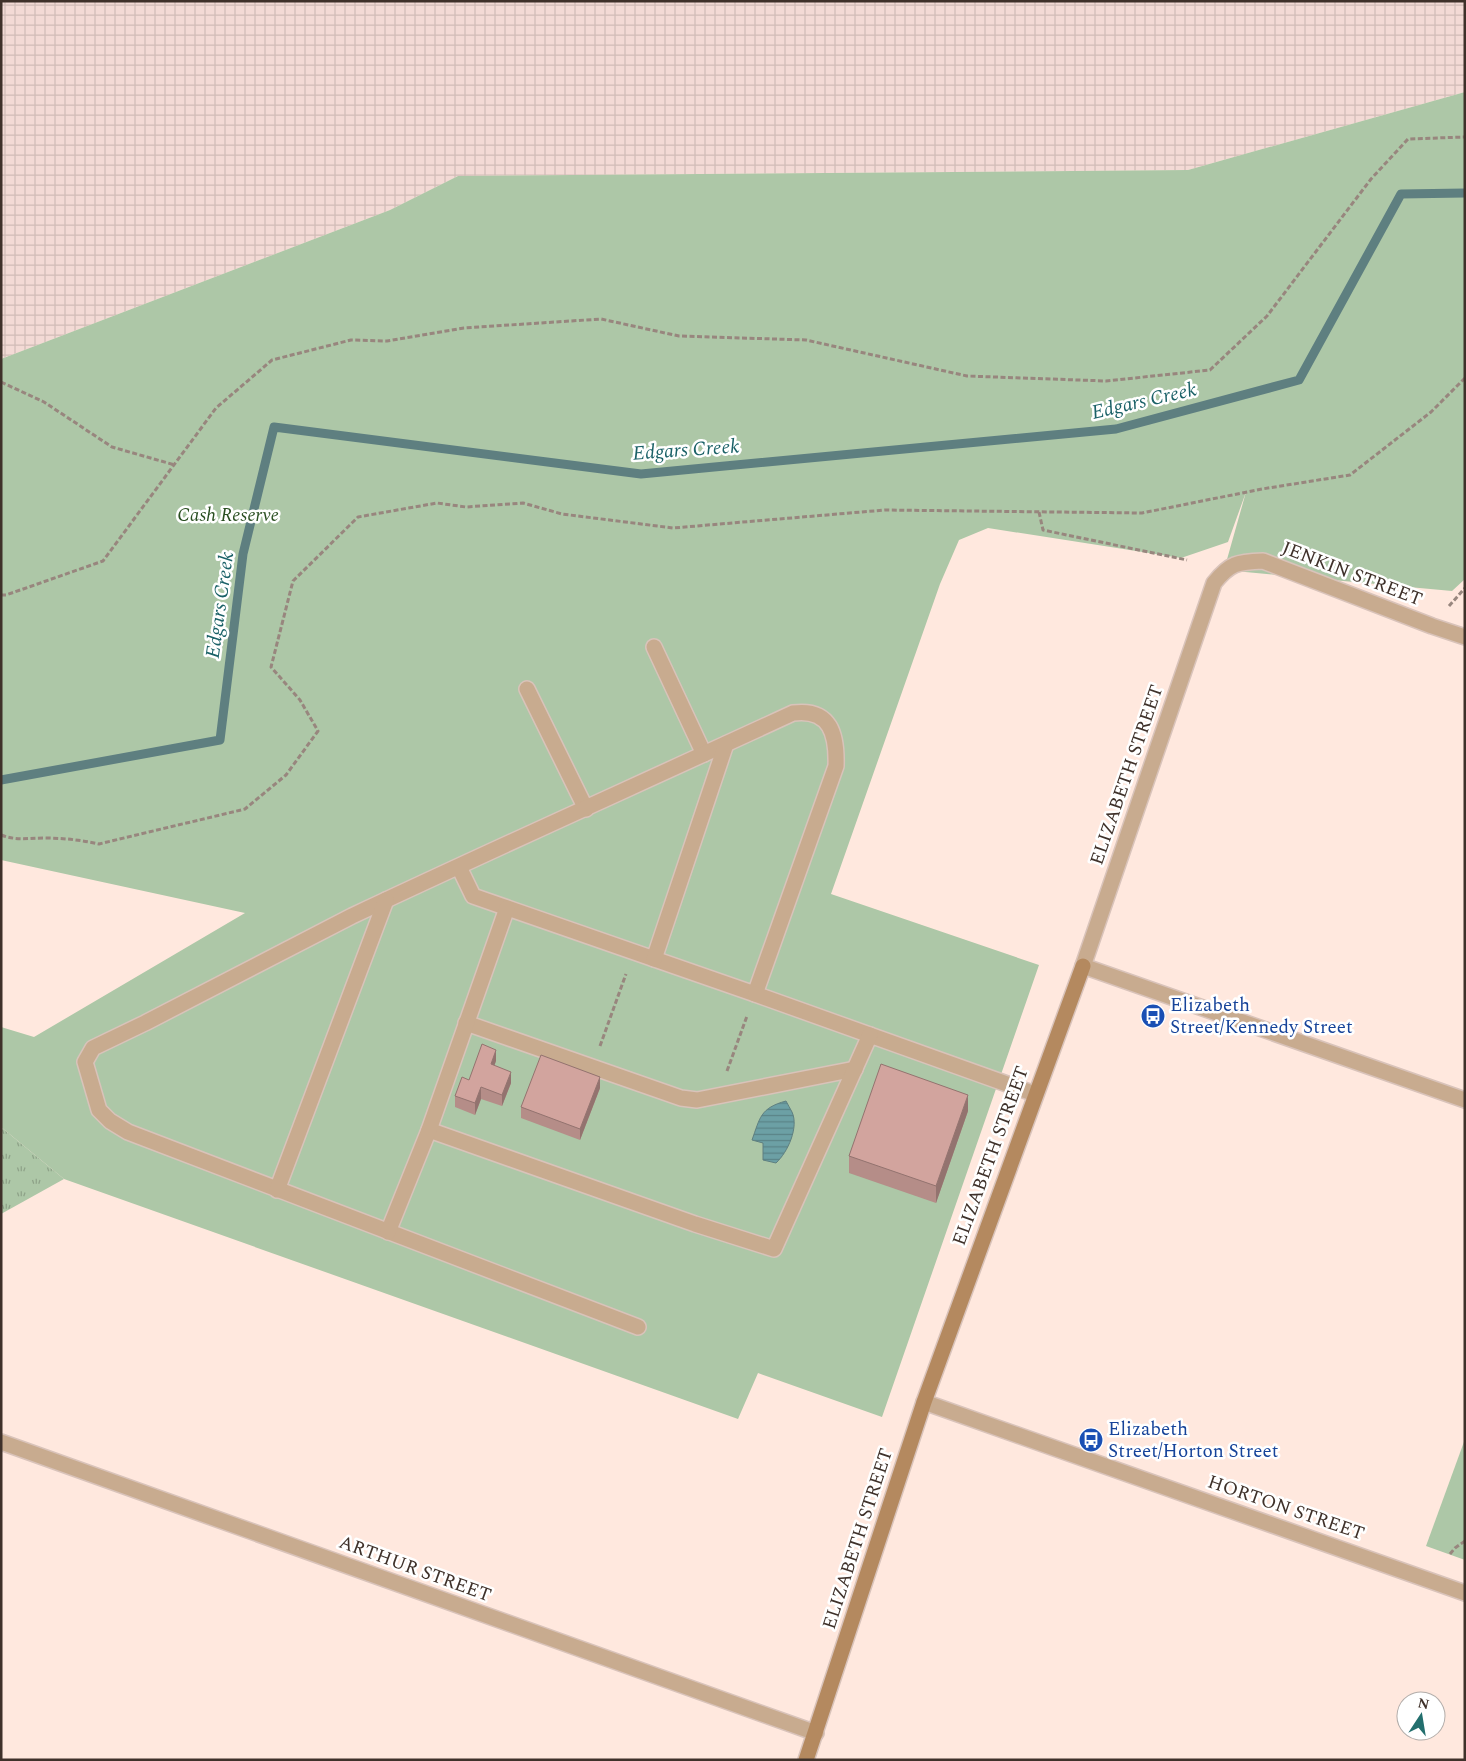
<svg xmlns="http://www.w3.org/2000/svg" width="1466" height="1761" viewBox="0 0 1466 1761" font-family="Spectral,serif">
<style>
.industrial{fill:url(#industrial-grid)}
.grass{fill:url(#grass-tufts)}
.park{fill:#adc7a7}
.water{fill:url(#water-rules);stroke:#5e7f80}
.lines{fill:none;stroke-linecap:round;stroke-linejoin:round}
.stream{stroke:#5e7f80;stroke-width:9}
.lane-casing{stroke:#d9c3ba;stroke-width:18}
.street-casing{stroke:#d9c3ba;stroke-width:18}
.secondary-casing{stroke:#d9c3ba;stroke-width:18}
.path{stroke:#98867e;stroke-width:3;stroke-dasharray:5 2.5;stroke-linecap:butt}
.lane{stroke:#c8ab8f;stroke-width:15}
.street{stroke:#c8ab8f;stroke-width:15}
.secondary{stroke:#b4895f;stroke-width:15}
.wall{fill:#b58d88}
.shaded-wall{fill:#93736f}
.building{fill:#d2a49e;stroke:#93736f}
.labels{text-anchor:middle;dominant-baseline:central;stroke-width:5;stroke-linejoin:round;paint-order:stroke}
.park-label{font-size:19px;font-style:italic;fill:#2a4f21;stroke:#fff}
.street-label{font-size:19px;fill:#3f312a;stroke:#fff}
.transit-label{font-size:19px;fill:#164399;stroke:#fff;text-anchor:start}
.water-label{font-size:20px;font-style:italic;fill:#1a6167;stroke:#fff}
</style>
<defs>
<pattern id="industrial-grid" width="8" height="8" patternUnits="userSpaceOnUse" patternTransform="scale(1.25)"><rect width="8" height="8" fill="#f3dad5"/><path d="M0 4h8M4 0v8" fill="none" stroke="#d1bcb7"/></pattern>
<pattern id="grass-tufts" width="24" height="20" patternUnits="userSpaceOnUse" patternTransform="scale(1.25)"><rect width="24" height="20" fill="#adc7a7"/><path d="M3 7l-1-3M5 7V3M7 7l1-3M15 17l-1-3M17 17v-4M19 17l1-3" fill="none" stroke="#8ea288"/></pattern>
<pattern id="water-rules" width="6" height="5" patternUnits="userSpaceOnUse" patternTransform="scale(1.25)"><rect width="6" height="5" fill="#6ca0a5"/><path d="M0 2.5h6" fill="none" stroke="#5a8387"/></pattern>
</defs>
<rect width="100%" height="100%" fill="#ffe8de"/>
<polygon class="industrial" points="1,1 1465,1 1465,92 1188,170 458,176 390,210 1,359"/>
<polygon class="grass" points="1,1127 64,1179 1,1214"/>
<g class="park">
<polygon points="1465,92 1465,579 1452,591 1224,570 1246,492 1228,542 1181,558 988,528 959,540 940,584 831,894 1039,965 882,1417 758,1373 738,1419 64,1179 1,1127 1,1027 34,1037 245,913 1,860 1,359 390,210 458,176 1188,170"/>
<polygon points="1465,1439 1465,1560 1426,1546"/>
</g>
<path class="water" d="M786,1101C788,1105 790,1108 792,1112C799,1127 788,1152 776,1163L763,1160V1143L752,1140C760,1118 760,1108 786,1101Z"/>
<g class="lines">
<polyline class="stream" points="1,780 220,740 243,554 274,427 641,474 1116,429 1299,380 1401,194 1465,193"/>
<defs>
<g id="lane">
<polyline points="654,647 704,754"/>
<polyline points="527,689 586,809"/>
<path d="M459,867L473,896L755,994L836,766C837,735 831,708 793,713C646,781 498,847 352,916L145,1023L93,1048L85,1062L99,1110L110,1121L128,1132L638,1327"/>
<polyline points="654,959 726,744"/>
<polyline points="755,994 1035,1094"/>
<polyline points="466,1023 681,1098 697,1100 855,1069"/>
<polyline points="429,1130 695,1224 774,1249 870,1035"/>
<polyline points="277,1190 386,900"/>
<polyline points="388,1232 429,1130 507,908"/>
</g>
<g id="street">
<path d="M1465,637L1432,626L1263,561C1237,562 1230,563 1214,583L1083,966L1465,1100"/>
<polyline points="924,1402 1465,1593"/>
<polyline points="1,1442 816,1733"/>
</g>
<polyline id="secondary" points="806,1760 924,1402 1083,966"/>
</defs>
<use href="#lane" class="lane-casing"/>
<use href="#street" class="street-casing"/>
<use href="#secondary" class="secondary-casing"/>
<g class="path">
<polyline points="1,382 44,402 112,447 175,465"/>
<polyline points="1039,512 1043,530 1187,560"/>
<polyline points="1,595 6,595 103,561 216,408 272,360 351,340 387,341 464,328 601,319 679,336 806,340 967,376 1106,381 1210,370 1267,316 1371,179 1408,139 1465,137"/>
<polyline points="1449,606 1465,588"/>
<path d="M1,835C17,841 28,838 44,838C63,838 81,840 99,844L245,809L286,775L318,731L300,700L271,667L293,581L358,517L437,503L466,507L523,503L562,514L673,528L885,510L1142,513L1262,489L1350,475L1431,412L1465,378"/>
<polyline points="600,1046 626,974"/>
<polyline points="727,1071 747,1016"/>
<polyline points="1450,1554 1455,1548 1465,1541"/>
</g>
<use href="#lane" class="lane"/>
<use href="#street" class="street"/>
<use href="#secondary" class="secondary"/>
</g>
<g class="wall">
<polygon points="496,1061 494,1065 511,1083 502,1106 481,1099 475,1115 455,1107 455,1096"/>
<polygon points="600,1088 580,1140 521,1118 521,1107"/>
<polygon points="968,1111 936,1203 849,1173 849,1156"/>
</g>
<g class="shaded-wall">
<polygon points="496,1050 496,1061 491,1075 491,1064"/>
<polygon points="511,1072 511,1083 502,1106 502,1095"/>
<polygon points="600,1077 600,1088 580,1140 580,1129"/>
<polygon points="481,1087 481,1099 475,1115 475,1103"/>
<polygon points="968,1095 968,1111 936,1203 936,1186"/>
</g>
<g class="building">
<polygon points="482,1044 496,1050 491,1064 511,1072 502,1095 481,1087 475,1103 455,1096 462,1077 469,1080"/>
<polygon points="541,1055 600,1077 580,1129 521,1107"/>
<polygon points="881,1064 968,1095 936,1186 849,1156"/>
</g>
<defs>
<symbol id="bus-disc" viewBox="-11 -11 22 22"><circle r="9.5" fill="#1a4fb4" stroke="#fff"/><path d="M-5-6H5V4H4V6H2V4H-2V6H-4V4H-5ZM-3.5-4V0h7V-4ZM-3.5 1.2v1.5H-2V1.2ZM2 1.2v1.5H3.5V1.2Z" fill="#fff"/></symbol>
</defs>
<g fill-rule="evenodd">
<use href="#bus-disc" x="1139" y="1002" width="28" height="28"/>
<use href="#bus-disc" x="1077" y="1426" width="28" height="28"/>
</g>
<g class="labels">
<g class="park-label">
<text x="228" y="515">Cash Reserve</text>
</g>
<g class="street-label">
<text transform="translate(1352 574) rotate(21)">JENKIN STREET</text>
<text transform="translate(1127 775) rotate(-71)">ELIZABETH STREET</text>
<text transform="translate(991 1156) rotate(-70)">ELIZABETH STREET</text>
<text transform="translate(1286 1508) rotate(19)">HORTON STREET</text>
<text transform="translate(858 1539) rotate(-72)">ELIZABETH STREET</text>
<text transform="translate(415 1569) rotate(20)">ARTHUR STREET</text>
</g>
<g class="transit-label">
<text x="1170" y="1005">Elizabeth<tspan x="1170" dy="22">Street/Kennedy Street</tspan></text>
<text x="1108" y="1429">Elizabeth<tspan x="1108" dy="22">Street/Horton Street</tspan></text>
</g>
<g class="water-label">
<text transform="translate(1144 401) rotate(-13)">Edgars Creek</text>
<text transform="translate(686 450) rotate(-4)">Edgars Creek</text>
<text transform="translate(220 605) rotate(-82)">Edgars Creek</text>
</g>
</g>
<rect width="1466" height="1761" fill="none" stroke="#3f312a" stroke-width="5"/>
<g transform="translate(1421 1716) rotate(12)"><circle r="24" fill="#ffffff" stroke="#b2adaa"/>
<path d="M0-4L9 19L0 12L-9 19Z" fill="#236f6e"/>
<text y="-8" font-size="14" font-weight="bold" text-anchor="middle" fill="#3f312a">N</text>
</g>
</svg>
